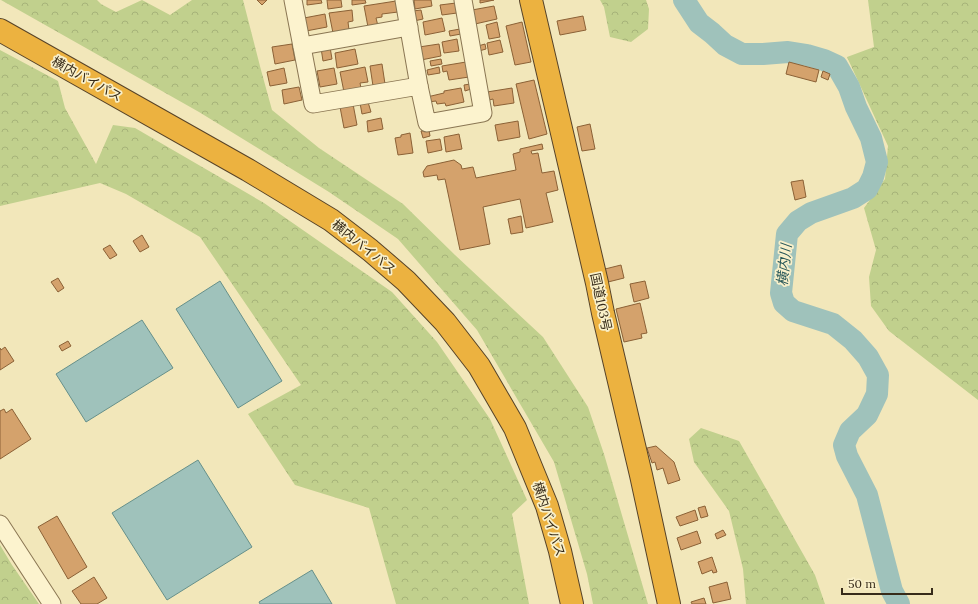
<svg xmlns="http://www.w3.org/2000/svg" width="978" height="604" viewBox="0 0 978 604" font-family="Lora,'Noto Sans JP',serif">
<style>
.forest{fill:url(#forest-crowns)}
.water{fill:#9fc2bb;stroke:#66908a}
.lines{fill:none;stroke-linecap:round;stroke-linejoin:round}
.river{stroke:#9fc2bb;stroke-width:22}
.building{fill:#d4a26c;stroke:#8b6136}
.minor-casing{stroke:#8a7653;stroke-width:19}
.highway-casing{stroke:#574328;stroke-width:24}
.minor{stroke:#fcf3ce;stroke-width:17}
.highway{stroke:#ecb240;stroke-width:22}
.labels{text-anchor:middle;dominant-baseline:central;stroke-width:3.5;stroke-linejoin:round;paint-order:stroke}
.street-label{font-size:13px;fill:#372b19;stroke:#f9f0ca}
.water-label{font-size:14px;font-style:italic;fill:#275759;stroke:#f9f0ca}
</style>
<defs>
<pattern id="forest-crowns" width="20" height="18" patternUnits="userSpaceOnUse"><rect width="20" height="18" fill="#c1d08d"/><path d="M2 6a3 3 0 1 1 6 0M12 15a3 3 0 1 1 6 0" fill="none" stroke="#a6b379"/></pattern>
</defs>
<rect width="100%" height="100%" fill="#f2e7ba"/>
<g class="forest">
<polygon points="1,0 97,0 101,4 116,12 142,0 170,15 192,0 243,0 261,70 272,110 319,148 403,204 455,255 543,337 588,407 604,454 648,604 593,604 587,574 554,462 477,330 398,239 329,192 199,112"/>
<polygon points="600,0 646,0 649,9 648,29 631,42 610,37 604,7"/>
<polygon points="868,0 978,0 978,400 889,331 871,306 869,277 876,250 864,208 885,179 888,146 847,57 874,47"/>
<polygon points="0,50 58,81 65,108 96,164 113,125 135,128 264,203 392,292 437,342 490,419 527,500 512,514 529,604 396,604 369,508 295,485 248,414 301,385 200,237 126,194 100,183 0,206"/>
<polygon points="701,428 739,441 815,575 825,604 746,604 743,569 729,511 694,462 689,439"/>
<polygon points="0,545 12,565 39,604 0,604"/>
</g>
<g class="water">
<polygon points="220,281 282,381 238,408 176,309"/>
<polygon points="142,320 173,368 86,422 56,374"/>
<polygon points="198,460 252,547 167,600 112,513"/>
<polygon points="312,570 332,604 260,604 259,602"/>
</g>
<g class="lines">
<polyline class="river" points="684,0 699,23 712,33 725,45 742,54 763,54 788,52 807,55 824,60 837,66 849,87 856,107 871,138 877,162 873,177 867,189 853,198 811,213 798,221 787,234 781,293 784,303 793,311 833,324 853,340 868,357 878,375 877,394 867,415 850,431 844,445 847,456 867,495 892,591 899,604"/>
</g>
<g class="building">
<polygon points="257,0 267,0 262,5"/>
<polygon points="307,0 321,0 322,3 307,5"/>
<polygon points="327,0 341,0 342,7 328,9"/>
<polygon points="352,0 365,0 366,3 352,5"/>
<polygon points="414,0 431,0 432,6 415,9"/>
<polygon points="480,0 494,0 480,3"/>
<polygon points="396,1 398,12 382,14 382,17 376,18 378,26 368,27 364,6"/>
<polygon points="456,3 457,13 442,15 440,5"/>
<polygon points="494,6 497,19 475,24 472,10"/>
<polygon points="352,10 353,21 348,22 349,30 333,33 329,13"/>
<polygon points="421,10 423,19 414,21 413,11"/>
<polygon points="325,14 327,27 306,31 304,18"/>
<polygon points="583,16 586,30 560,35 557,21"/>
<polygon points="442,18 445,31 425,35 423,22"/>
<polygon points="497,22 500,37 489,39 486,25"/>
<polygon points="522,22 531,62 515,65 506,26"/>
<polygon points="460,29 461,34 450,36 449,31"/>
<polygon points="457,39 459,51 444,53 442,42"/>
<polygon points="500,40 503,52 489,55 487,43"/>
<polygon points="292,44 295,60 275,64 272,47"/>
<polygon points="439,44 441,56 421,60 419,47"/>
<polygon points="485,44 486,49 479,51 478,46"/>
<polygon points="330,47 332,59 323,61 321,48"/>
<polygon points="355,49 358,64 337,68 335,53"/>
<polygon points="441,59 442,64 431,66 430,61"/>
<polygon points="466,62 469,77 449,80 447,71 443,72 442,66"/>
<polygon points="789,62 819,70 816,82 786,74"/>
<polygon points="382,64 385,84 373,86 370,66"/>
<polygon points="365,67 368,82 360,83 361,88 344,92 340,72"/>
<polygon points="439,67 440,73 428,75 427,70"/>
<polygon points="284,68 287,83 270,86 267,72"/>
<polygon points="334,68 337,84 320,87 317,71"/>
<polygon points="823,71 830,74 828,80 821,77"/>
<polygon points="534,80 547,134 529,139 516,84"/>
<polygon points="470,84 471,89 465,91 464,85"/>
<polygon points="299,87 302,100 284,104 282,90"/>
<polygon points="461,88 464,102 446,106 445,103 437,104 436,101 428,102 427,97 444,93 444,91"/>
<polygon points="512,88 514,103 494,106 493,99 489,100 487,92"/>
<polygon points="368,102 371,112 362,114 360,103"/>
<polygon points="353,104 357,125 344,128 340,107"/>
<polygon points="381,118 383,129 368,132 367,121"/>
<polygon points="518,121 520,137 498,141 495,125"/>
<polygon points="590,124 595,149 582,151 577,127"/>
<polygon points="429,130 430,136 423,138 421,131"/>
<polygon points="410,133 413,153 398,155 395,138 401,137 401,135"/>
<polygon points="459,134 462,149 446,152 444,137"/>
<polygon points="440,139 442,150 428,153 426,141"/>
<polygon points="542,144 543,149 531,151 532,154 538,153 542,173 554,171 558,190 546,193 553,222 526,228 520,199 483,207 490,244 460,250 445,179 438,180 437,175 424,177 423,172 427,166 454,160 461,165 462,169 473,167 476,178 516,170 513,154 520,152 520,149"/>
<polygon points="803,180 806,197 795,200 791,182"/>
<polygon points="521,216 523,232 511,234 508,219"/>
<polygon points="142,235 149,247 140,252 133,241"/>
<polygon points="110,245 117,255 110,259 103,249"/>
<polygon points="621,265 624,278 608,282 605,269"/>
<polygon points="58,278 64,288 58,292 51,282"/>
<polygon points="645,281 649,298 634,302 630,284"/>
<polygon points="640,303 647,333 641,334 642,338 624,342 616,309"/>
<polygon points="68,341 71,346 62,351 59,346"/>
<polygon points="5,347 14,361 0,370 0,348 1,350"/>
<polygon points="4,409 6,413 12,409 31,439 0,459 0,411"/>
<polygon points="656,446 674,462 680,480 668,484 663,468 657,470 655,462 652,463 647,448"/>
<polygon points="705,506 708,516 701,518 698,508"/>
<polygon points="695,510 698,520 680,526 676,517"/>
<polygon points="57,516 87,567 68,579 38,527"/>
<polygon points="723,530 726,535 717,539 715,534"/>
<polygon points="697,531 701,543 681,550 677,538"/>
<polygon points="712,557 717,572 713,573 712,570 702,574 698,562"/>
<polygon points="94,577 107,598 97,604 81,604 72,591"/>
<polygon points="727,582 731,599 713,603 709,587"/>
<polygon points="704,598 706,604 692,604 691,602"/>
</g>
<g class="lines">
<defs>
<g id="minor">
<polyline points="293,0 313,104 419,86 427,123 483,113 463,0"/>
<polyline points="404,0 419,86"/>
<polyline points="302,46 409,27"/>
<polyline points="0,524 52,604"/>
</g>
<g id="highway">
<polyline points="531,0 597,283 603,313 641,475 669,604"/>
<polyline points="0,30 248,170 331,220 370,250 406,281 445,322 479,366 515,428 547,506 560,551 572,604"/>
</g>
</defs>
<use href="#minor" class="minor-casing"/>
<use href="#highway" class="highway-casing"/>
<use href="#minor" class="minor"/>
<use href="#highway" class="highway"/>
</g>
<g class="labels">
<g class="street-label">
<text transform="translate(87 79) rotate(29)">横内バイパス</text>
<text transform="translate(364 247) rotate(39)">横内バイパス</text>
<text transform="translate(601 302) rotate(78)">国道103号</text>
<text transform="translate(549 519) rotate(72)">横内バイパス</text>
</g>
<g class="water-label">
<text transform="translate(784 265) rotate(-84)">横内川</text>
</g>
</g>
<path d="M842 588v6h90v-6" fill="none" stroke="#372b19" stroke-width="2"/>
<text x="848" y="588" font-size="12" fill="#372b19" stroke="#f9f0ca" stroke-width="3" paint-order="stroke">50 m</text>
</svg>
